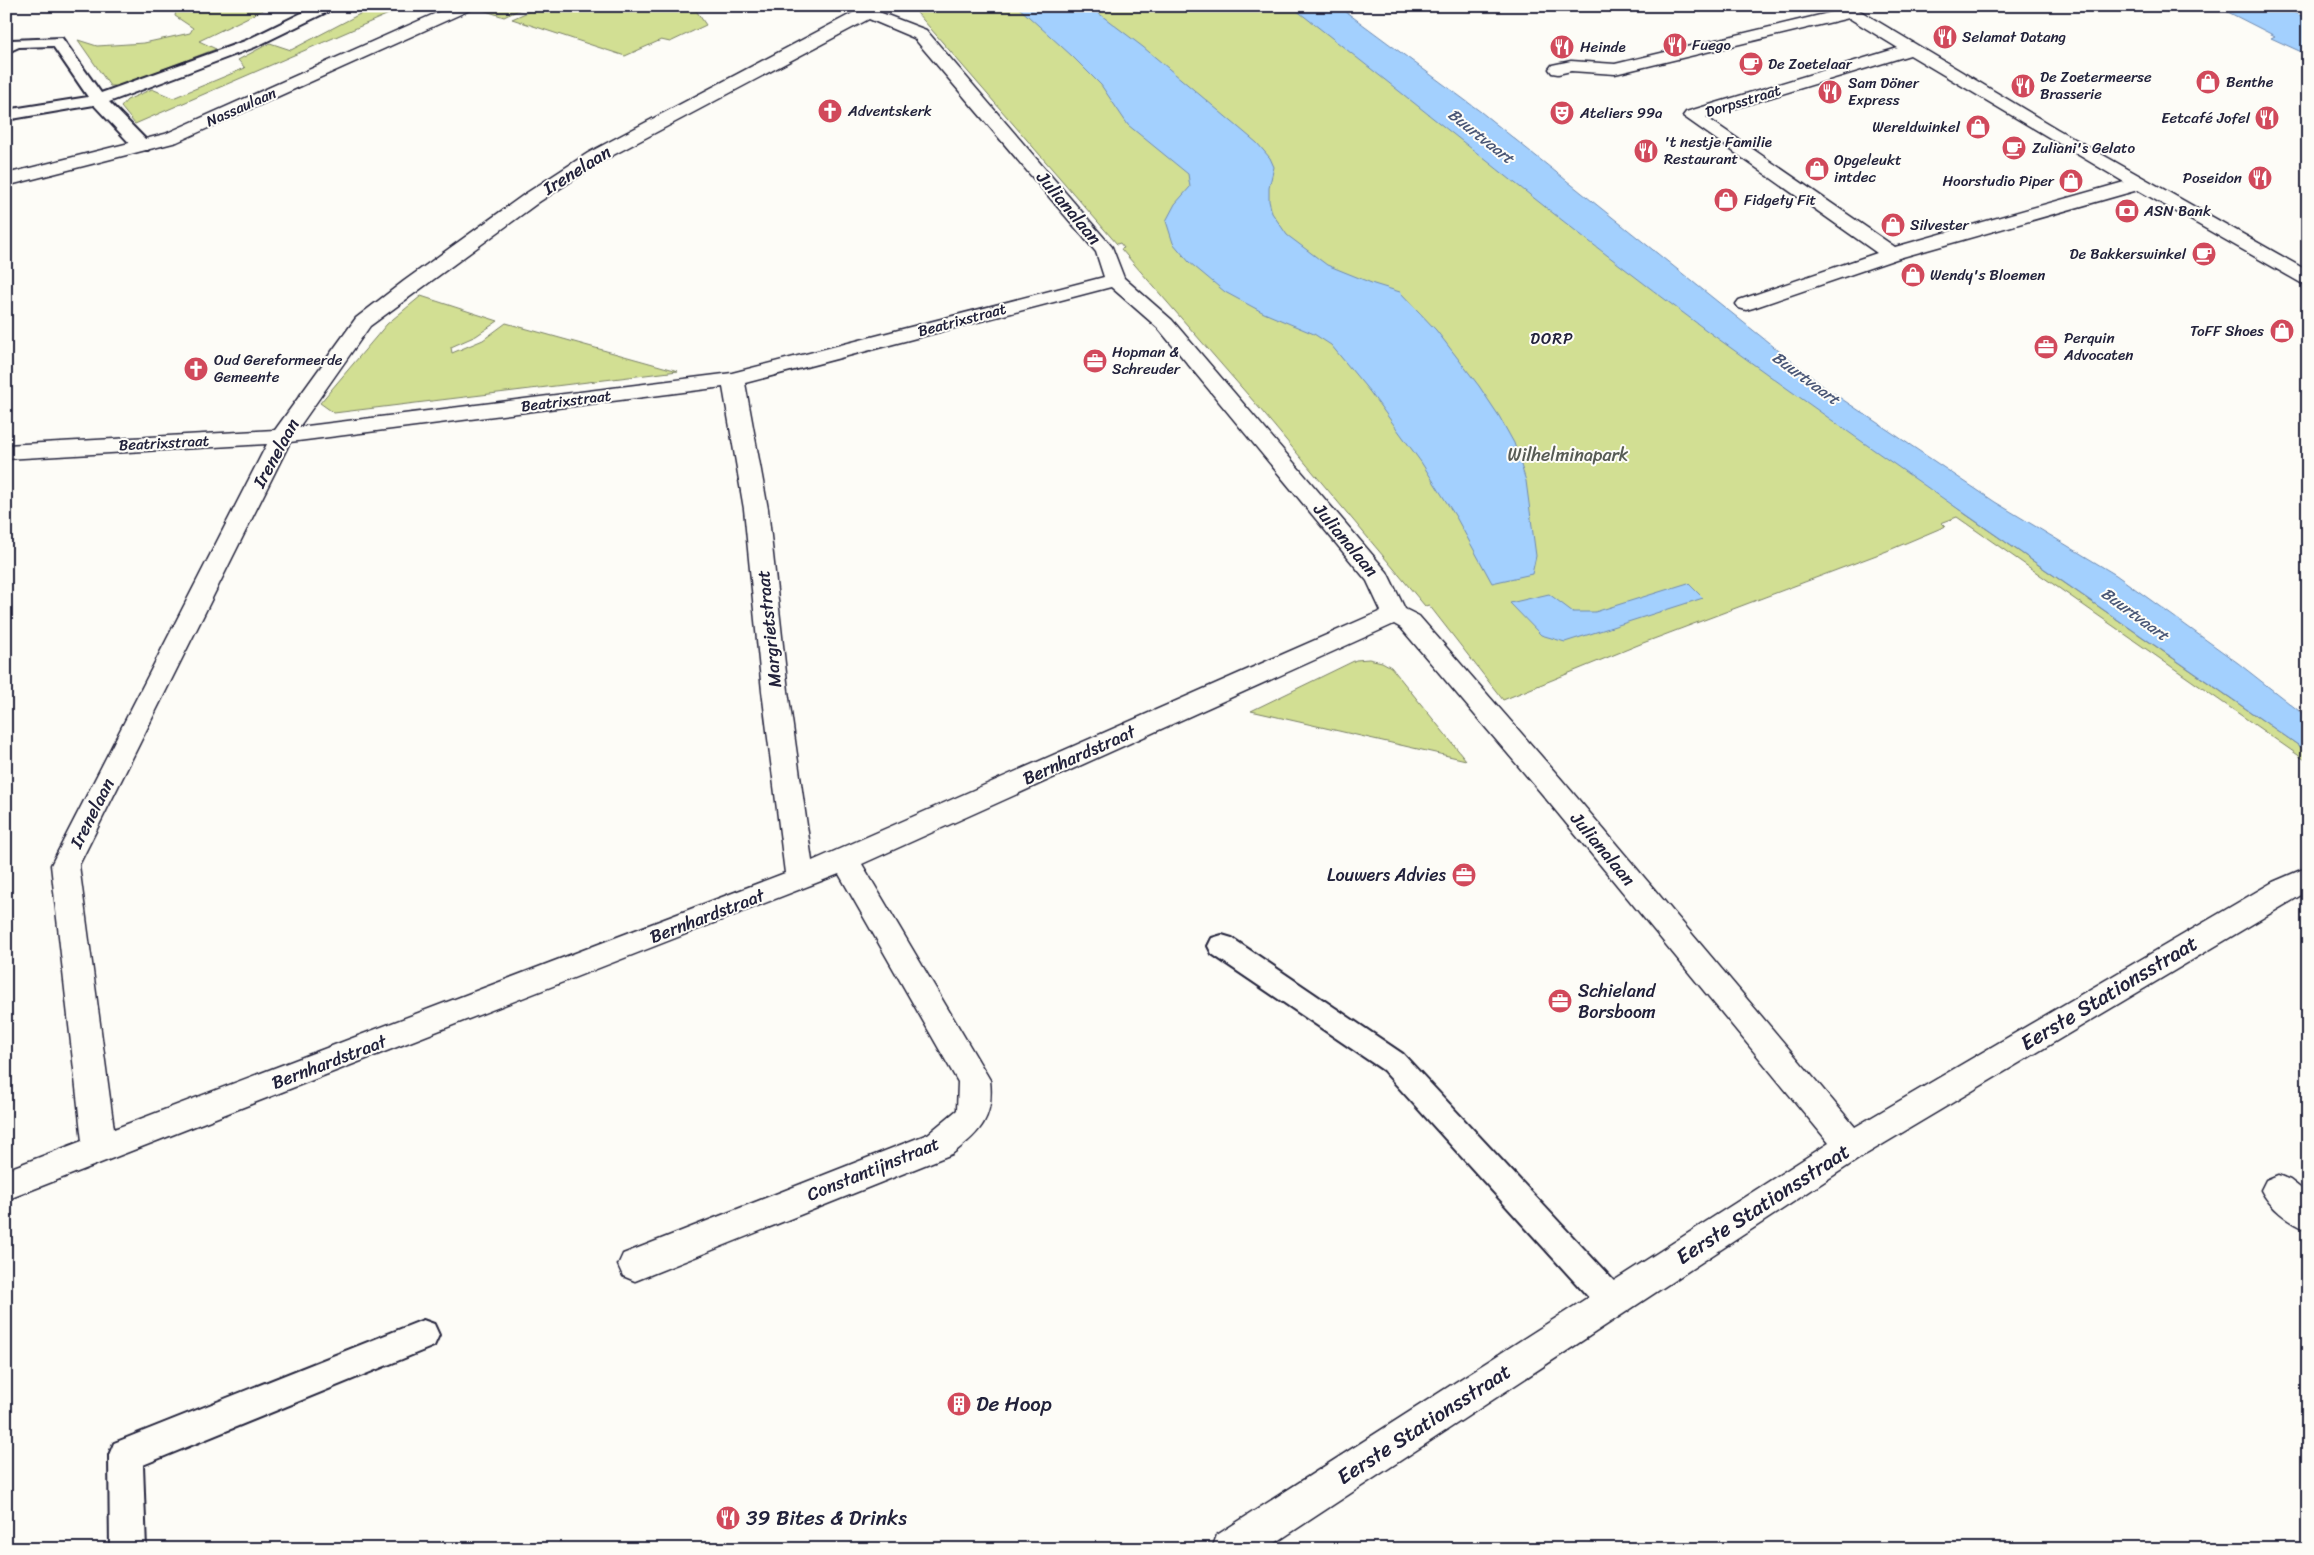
<svg xmlns="http://www.w3.org/2000/svg" width="2314" height="1555" viewBox="0 0 2314 1555" font-family="Sriracha,sans-serif">
<style>
.green{fill:#d2df93;stroke:#7a8067}
.water{fill:#a3d0fe;stroke:#6f8ab0}
.lines{fill:none;stroke-linecap:round;stroke-linejoin:round}
.service-casing{stroke:#22223b;stroke-width:4}
.pedestrian-casing{stroke:#22223b;stroke-width:3}
.minor-casing{stroke:#22223b;stroke-width:3}
.tertiary-casing{stroke:#22223b;stroke-width:3}
.service{fill:#fdfcf7;fill-rule:evenodd}
.pedestrian{fill:#fdfcf7;fill-rule:evenodd}
.minor{fill:#fdfcf7;fill-rule:evenodd}
.tertiary{fill:#fdfcf7;fill-rule:evenodd}
.labels{text-anchor:middle;dominant-baseline:central;stroke-width:4;stroke-linejoin:round;paint-order:stroke}
.far-poi-label{font-size:15px;fill:#22223b;stroke:#fdfcf7;text-anchor:start}
.far-street-label{font-size:15px;fill:#22223b;stroke:#fdfcf7}
.far-water-label{font-size:16px;font-style:italic;fill:#495676;stroke:#fdfcf7}
.far-quarter-label{font-size:16px;letter-spacing:1px;fill:#22223b;stroke:#fdfcf7}
.street-label{font-size:18px;fill:#22223b;stroke:#fdfcf7}
.park-label{font-size:18px;fill:#575b55;stroke:#fdfcf7}
.poi-label{font-size:18px;fill:#22223b;stroke:#fdfcf7;text-anchor:end}
.near-street-label{font-size:21px;fill:#22223b;stroke:#fdfcf7}
.near-poi-label{font-size:21px;fill:#22223b;stroke:#fdfcf7;text-anchor:start}
</style>
<rect width="100%" height="100%" fill="#fdfcf7"/>
<filter id="ink" filterUnits="userSpaceOnUse"><feTurbulence type="fractalNoise" baseFrequency=".02" numOctaves="2"/><feDisplacementMap in="SourceGraphic" scale="10" xChannelSelector="R" yChannelSelector="G"/><feConvolveMatrix kernelMatrix="1 2 1 2 8 2 1 2 1" color-interpolation-filters="sRGB"/></filter>
<g filter="url(#ink)">
<g class="green">
<polygon points="177,6 271,6 199,41 216,49 119,86 110,86 78,40 97,46 144,43 190,33 193,28 175,16"/>
<polygon points="375,6 407,6 135,124 121,107 127,100 152,89 173,98 245,68 238,60 270,43 291,50"/>
<polygon points="490,6 527,6 504,17 483,10"/>
<polygon points="541,6 693,6 706,25 670,42 661,40 625,56 512,19"/>
<polygon points="911,6 1303,6 1965,514 2308,752 2308,762 1957,517 1941,523 1946,526 1887,551 1643,643 1503,700 1429,605 1425,606 1255,403 1121,249 1124,248 1120,243 1117,244"/>
<polygon points="421,296 498,321 476,336 451,347 452,353 483,340 506,323 678,371 334,413 320,403 387,324"/>
<polygon points="1369,659 1382,662 1391,667 1466,760 1251,711 1356,660"/>
</g>
<g class="water">
<polygon points="1017,6 1089,6 1143,47 1257,143 1270,158 1274,167 1269,188 1269,201 1272,213 1287,235 1327,265 1374,284 1400,292 1436,330 1479,386 1499,416 1514,443 1526,481 1536,556 1532,574 1492,583 1456,517 1421,462 1370,392 1331,345 1314,334 1264,313 1225,292 1189,262 1173,243 1166,221 1175,204 1190,187 1188,174 1128,125 1101,85 1072,56"/>
<path d="M1291,6H1338L1481,112L1824,387L1995,502L2116,575L2238,663L2308,718V752C2107,611 1904,474 1706,330C1565,226 1430,114 1291,6Z"/>
<polygon points="2216,6 2280,6 2308,19 2308,55 2271,38 2275,36"/>
<polygon points="1688,583 1703,598 1565,642 1541,635 1510,603 1549,594 1573,612 1595,612"/>
</g>
<g class="lines">
<defs>
<g id="service">
<polygon points="316,6 335,6 333,9 255,47 109,102 148,142 150,146 148,150 136,150 94,105 6,120 6,110 88,97 53,46 19,47 6,53 6,42 11,40 62,38 101,93 245,41"/>
<polygon points="1222,935 1232,938 1403,1054 1624,1292 1629,1302 1624,1312 1613,1317 1602,1312 1383,1070 1212,954 1208,946 1212,938"/>
<polygon points="423,1320 434,1324 439,1335 434,1346 143,1465 146,1549 110,1549 109,1455 114,1443"/>
</g>
<path id="pedestrian" d="M1832,6H1852L2057,129L2308,271V285L2301,283L2138,190L1899,258L1753,308L1746,310L1739,308L1736,304L1739,300L1877,253L1683,116L1686,112L1898,48L1849,18L1615,74L1571,71L1558,74L1552,73L1549,69L1552,65L1571,61L1615,64L1837,11ZM1910,55L2124,182L1895,247L1706,117Z"/>
<g id="minor">
<path d="M866,6H884L879,12L926,30L1112,247L1124,278L1172,320L1387,572L1405,609L1419,616L1562,780L1855,1127L2273,882L2308,867V891L1863,1156L1266,1549H1212L1217,1535L1829,1143L1542,794L1401,628L1394,624L862,864L990,1080C994,1118 981,1132 952,1154L635,1281L623,1276L618,1265L623,1254L928,1134L957,1110L958,1082L839,874L6,1200V1170L82,1141L51,865L267,444L6,459V445L275,430L356,318L404,281L525,194L588,153ZM869,19L914,38L1096,252L1104,277L732,373L299,427L370,326L539,202L602,161ZM1111,287L1158,328L1367,581L1381,611L812,861L788,691L768,509L745,383ZM723,387L744,509L762,691L785,873L114,1129L79,865L290,442Z"/>
<path d="M2278,1175L2290,1180L2308,1194V1230C2290,1223 2270,1208 2261,1190L2266,1180Z"/>
</g>
<polygon id="tertiary" points="452,6 474,6 472,9 177,142 6,186 6,174 165,134"/>
</defs>
<use href="#service" class="service-casing"/>
<use href="#pedestrian" class="pedestrian-casing"/>
<use href="#minor" class="minor-casing"/>
<use href="#tertiary" class="tertiary-casing"/>
<use href="#service" class="service"/>
<use href="#pedestrian" class="pedestrian"/>
<use href="#minor" class="minor"/>
<use href="#tertiary" class="tertiary"/>
</g>
</g>
<defs>
<symbol id="restaurant-disc" viewBox="-11 -11 22 22"><circle r="9.5" fill="#d1495b" stroke="#fdfcf7"/><path d="M-5-6h1v4h1v-4h1v4h1v-4h1v5L-1.5 .5V6h-2V.5L-5-1ZM5-6V6H3V1.5H1.5Q1.5-4 5-6Z" fill="#fff"/></symbol>
<symbol id="cafe-disc" viewBox="-11 -11 22 22"><circle r="9.5" fill="#d1495b" stroke="#fdfcf7"/><path d="M-5.5-4.5H6V0H3Q3 3.5 0 3.5H-2.5Q-5.5 3.5-5.5 0ZM3-3.2v2h1.7v-2ZM-6 4.5H4V6H-6Z" fill="#fff"/></symbol>
<symbol id="shop-disc" viewBox="-11 -11 22 22"><circle r="9.5" fill="#d1495b" stroke="#fdfcf7"/><path d="M-5-2.5h2.3a2.7 3.5 0 0 1 5.4 0H5L5.5 6h-11ZM-1.5-2.5h3a1.5 2.3 0 0 0-3 0Z" fill="#fff"/></symbol>
<symbol id="church-disc" viewBox="-11 -11 22 22"><circle r="9.5" fill="#d1495b" stroke="#fdfcf7"/><path d="M-1.2-6h2.4v3.5h3.3v2.4h-3.3V6h-2.4V-.1h-3.3v-2.4h3.3Z" fill="#fff"/></symbol>
<symbol id="theatre-disc" viewBox="-11 -11 22 22"><circle r="9.5" fill="#d1495b" stroke="#fdfcf7"/><path d="M-5-5.5Q0-4 5-5.5V0Q5 5 0 6Q-5 5-5 0ZM-3.3-2.5H-1v1.5H-3.3ZM1-2.5H3.3v1.5H1ZM-2.8 1Q0 5.5 2.8 1Z" fill="#fff"/></symbol>
<symbol id="bank-disc" viewBox="-11 -11 22 22"><circle r="9.5" fill="#d1495b" stroke="#fdfcf7"/><path d="M-6-4H6V4H-6ZM0-2.3a2.3 2.3 0 1 0 0 4.6a2.3 2.3 0 1 0 0-4.6Z" fill="#fff"/></symbol>
<symbol id="office-disc" viewBox="-11 -11 22 22"><circle r="9.5" fill="#d1495b" stroke="#fdfcf7"/><path d="M-6-3h4V-5.5h4V-3h4V5H-6ZM-1-4.5V-3h2v-1.5ZM-6 0V1H6V0Z" fill="#fff"/></symbol>
<symbol id="building-disc" viewBox="-11 -11 22 22"><circle r="9.5" fill="#d1495b" stroke="#fdfcf7"/><path d="M-4-6H4V6H1V3H-1V6H-4ZM-2.5-4.3h1.7v1.8h-1.7ZM.8-4.3h1.7v1.8H.8ZM-2.5-1h1.7V.8h-1.7ZM.8-1h1.7V.8H.8Z" fill="#fff"/></symbol>
</defs>
<g fill-rule="evenodd">
<use href="#restaurant-disc" x="1931" y="23" width="28" height="28"/>
<use href="#restaurant-disc" x="1661" y="31" width="28" height="28"/>
<use href="#restaurant-disc" x="1548" y="33" width="28" height="28"/>
<use href="#cafe-disc" x="1737" y="50" width="28" height="28"/>
<use href="#shop-disc" x="2194" y="68" width="28" height="28"/>
<use href="#restaurant-disc" x="2009" y="72" width="28" height="28"/>
<use href="#restaurant-disc" x="1816" y="78" width="28" height="28"/>
<use href="#church-disc" x="816" y="97" width="28" height="28"/>
<use href="#theatre-disc" x="1548" y="99" width="28" height="28"/>
<use href="#restaurant-disc" x="2253" y="104" width="28" height="28"/>
<use href="#shop-disc" x="1964" y="113" width="28" height="28"/>
<use href="#cafe-disc" x="2000" y="134" width="28" height="28"/>
<use href="#restaurant-disc" x="1632" y="137" width="28" height="28"/>
<use href="#shop-disc" x="1803" y="155" width="28" height="28"/>
<use href="#restaurant-disc" x="2246" y="164" width="28" height="28"/>
<use href="#shop-disc" x="2057" y="167" width="28" height="28"/>
<use href="#shop-disc" x="1712" y="186" width="28" height="28"/>
<use href="#bank-disc" x="2113" y="197" width="28" height="28"/>
<use href="#shop-disc" x="1879" y="211" width="28" height="28"/>
<use href="#cafe-disc" x="2190" y="240" width="28" height="28"/>
<use href="#shop-disc" x="1899" y="261" width="28" height="28"/>
<use href="#shop-disc" x="2268" y="317" width="28" height="28"/>
<use href="#office-disc" x="2032" y="333" width="28" height="28"/>
<use href="#office-disc" x="1081" y="347" width="28" height="28"/>
<use href="#church-disc" x="182" y="355" width="28" height="28"/>
<use href="#office-disc" x="1450" y="861" width="28" height="28"/>
<use href="#office-disc" x="1546" y="987" width="28" height="28"/>
<use href="#building-disc" x="945" y="1390" width="28" height="28"/>
<use href="#restaurant-disc" x="714" y="1504" width="28" height="28"/>
</g>
<g class="labels">
<g class="far-poi-label">
<text x="1962" y="37">Selamat Datang</text>
<text x="1692" y="45">Fuego</text>
<text x="1580" y="47">Heinde</text>
<text x="1768" y="64">De Zoetelaar</text>
<text x="2040" y="77">De Zoetermeerse<tspan x="2040" dy="17">Brasserie</tspan></text>
<text x="2226" y="82">Benthe</text>
<text x="1848" y="83">Sam Döner<tspan x="1848" dy="17">Express</tspan></text>
<text x="848" y="111">Adventskerk</text>
<text x="1580" y="113">Ateliers 99a</text>
<text x="2250" y="118" text-anchor="end">Eetcafé Jofel</text>
<text x="1960" y="127" text-anchor="end">Wereldwinkel</text>
<text x="1664" y="142">'t nestje Familie<tspan x="1664" dy="17">Restaurant</tspan></text>
<text x="2032" y="148">Zuliani's Gelato</text>
<text x="1834" y="160">Opgeleukt<tspan x="1834" dy="17">intdec</tspan></text>
<text x="2242" y="178" text-anchor="end">Poseidon</text>
<text x="2054" y="181" text-anchor="end">Hoorstudio Piper</text>
<text x="1744" y="200">Fidgety Fit</text>
<text x="2144" y="211">ASN Bank</text>
<text x="1910" y="225">Silvester</text>
<text x="2186" y="254" text-anchor="end">De Bakkerswinkel</text>
<text x="1930" y="275">Wendy's Bloemen</text>
<text x="2264" y="331" text-anchor="end">ToFF Shoes</text>
<text x="2064" y="338">Perquin<tspan x="2064" dy="17">Advocaten</tspan></text>
<text x="1112" y="352">Hopman &amp;<tspan x="1112" dy="17">Schreuder</tspan></text>
<text x="214" y="360">Oud Gereformeerde<tspan x="214" dy="17">Gemeente</tspan></text>
</g>
<g class="far-street-label">
<text transform="translate(1743 101) rotate(-17)">Dorpsstraat</text>
<text transform="translate(241 107) rotate(-24)">Nassaulaan</text>
<text transform="translate(962 320) rotate(-15)">Beatrixstraat</text>
<text transform="translate(566 401) rotate(-7)">Beatrixstraat</text>
<text transform="translate(164 443) rotate(-3)">Beatrixstraat</text>
</g>
<g class="far-water-label">
<text transform="translate(1481 136) rotate(38)">Buurtvaart</text>
<text transform="translate(1806 378) rotate(36)">Buurtvaart</text>
<text transform="translate(2135 614) rotate(36)">Buurtvaart</text>
</g>
<g class="far-quarter-label">
<text x="1552" y="338">DORP</text>
</g>
<g class="street-label">
<text transform="translate(577 170) rotate(-32)">Irenelaan</text>
<text transform="translate(1069 208) rotate(50)">Julianalaan</text>
<text transform="translate(276 453) rotate(-61)">Irenelaan</text>
<text transform="translate(1346 540) rotate(50)">Julianalaan</text>
<text transform="translate(769 629) rotate(-96)">Margrietstraat</text>
<text transform="translate(1079 755) rotate(-24)">Bernhardstraat</text>
<text transform="translate(92 813) rotate(-63)">Irenelaan</text>
<text transform="translate(1603 849) rotate(50)">Julianalaan</text>
<text transform="translate(707 916) rotate(-21)">Bernhardstraat</text>
<text transform="translate(329 1062) rotate(-21)">Bernhardstraat</text>
<text transform="translate(873 1169) rotate(-22)">Constantijnstraat</text>
</g>
<g class="park-label">
<text x="1568" y="455">Wilhelminapark</text>
</g>
<g class="poi-label">
<text x="1446" y="875">Louwers Advies</text>
<text x="1578" y="991" text-anchor="start">Schieland<tspan x="1578" dy="21">Borsboom</tspan></text>
</g>
<g class="near-street-label">
<text transform="translate(2109 993) rotate(-31)">Eerste Stationsstraat</text>
<text transform="translate(1763 1204) rotate(-33)">Eerste Stationsstraat</text>
<text transform="translate(1424 1424) rotate(-33)">Eerste Stationsstraat</text>
</g>
<g class="near-poi-label">
<text x="976" y="1404">De Hoop</text>
<text x="746" y="1518">39 Bites &amp; Drinks</text>
</g>
</g>
<rect width="2314" height="1555" fill="none" stroke="#fdfcf7" stroke-width="25"/>
<rect x="12" y="12" width="2289" height="1530" fill="none" stroke="#22223b" stroke-width="2" filter="url(#ink)"/>
</svg>
